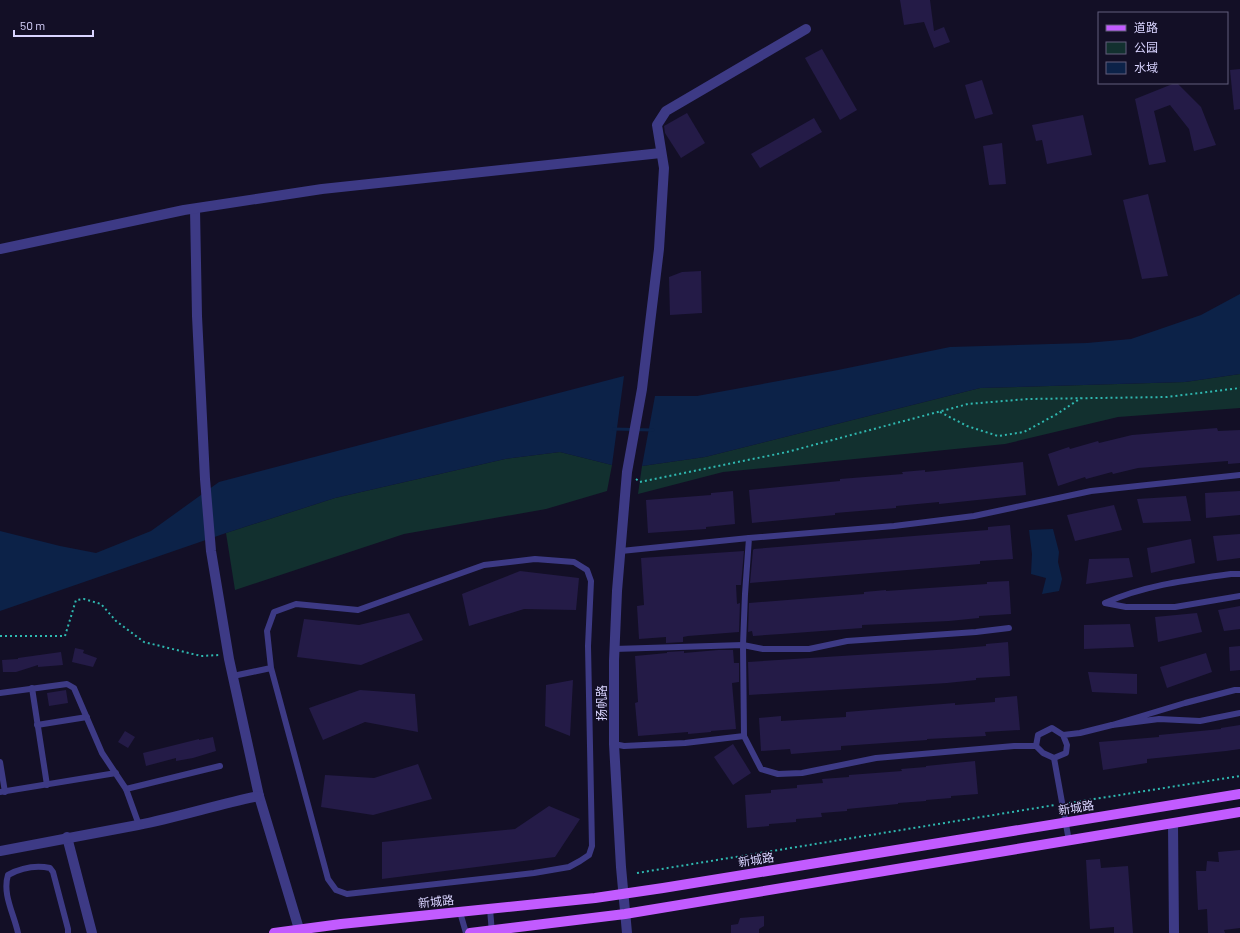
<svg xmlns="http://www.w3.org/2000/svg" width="1240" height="933" viewBox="0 0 1240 933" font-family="Barlow,'Noto Sans SC',sans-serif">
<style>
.green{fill:#12302f}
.water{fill:#0c2248}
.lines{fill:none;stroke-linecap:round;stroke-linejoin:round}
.stream{stroke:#0c2248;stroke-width:3}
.building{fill:#241b47}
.path{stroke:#2fb8b0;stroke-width:2;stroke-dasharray:2 3;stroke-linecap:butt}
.service{stroke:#3d3a85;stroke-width:6}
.minor{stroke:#3d3a85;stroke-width:10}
.tertiary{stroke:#3d3a85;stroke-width:10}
.primary{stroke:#c25bff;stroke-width:10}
.labels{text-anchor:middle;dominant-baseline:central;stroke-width:3;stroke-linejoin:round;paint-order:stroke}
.street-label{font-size:12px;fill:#d9d4ff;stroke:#130f26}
</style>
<rect width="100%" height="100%" fill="#130f26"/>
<g class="green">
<polygon points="1240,374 1240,408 1118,417 1005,444 723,472 638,494 642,466 705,457 980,388 1185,382"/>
<polygon points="560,452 612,465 607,491 546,509 404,534 235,590 226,533 335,498 505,459"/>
</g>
<g class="water">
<polygon points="1240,294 1240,374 1185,382 980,388 705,457 642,466 655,396 697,396 838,370 950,347 1087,343 1131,339 1201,315"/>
<polygon points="624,376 612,465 560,452 505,459 335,498 226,533 0,611 0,531 60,546 96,553 151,531 219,482"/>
<polygon points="1053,529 1059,552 1058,562 1062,579 1059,591 1042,594 1046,578 1031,574 1032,554 1029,530"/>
</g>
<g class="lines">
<polyline class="stream" points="614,429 653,430"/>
</g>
<g class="building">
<polygon points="900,0 930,0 934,31 944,27 950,42 934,48 924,22 904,25"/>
<polygon points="822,49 857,110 840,120 805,58"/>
<polygon points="1240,69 1240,109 1234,110 1230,70"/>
<polygon points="982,80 993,114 975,119 965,85"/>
<polygon points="1175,83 1177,83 1201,107 1216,145 1194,151 1189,129 1170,105 1154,111 1166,162 1149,165 1135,99"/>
<polygon points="687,113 705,143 681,158 665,133 664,126"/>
<polygon points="1083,115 1092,155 1047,164 1042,140 1036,141 1032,125"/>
<polygon points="814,118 822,132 760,168 751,154"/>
<polygon points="1002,143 1006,184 989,185 983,146"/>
<polygon points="1148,194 1168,276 1142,279 1123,200"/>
<polygon points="701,271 702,313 670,315 669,277 682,272"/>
<polygon points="1217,428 1218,431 1240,430 1240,463 1228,464 1228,461 1138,468 1113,474 1112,472 1086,479 1085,477 1058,486 1048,454 1069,447 1070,449 1098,441 1099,443 1132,435"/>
<polygon points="1023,462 1026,495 939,504 939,502 896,506 896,508 835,513 835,515 752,523 749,490 840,481 840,479 903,474 902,472 925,470 925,472"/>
<polygon points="733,491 735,524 706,527 706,529 648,533 646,500 711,495 711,493"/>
<polygon points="1240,491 1240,515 1206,518 1205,493"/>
<polygon points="1186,496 1191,521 1143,523 1137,499"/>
<polygon points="1114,505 1122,530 1075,541 1067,515"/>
<polygon points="1010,525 1013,559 980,561 980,564 750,583 753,550 754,549 988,530 988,527"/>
<polygon points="1240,534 1240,558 1217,561 1213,536"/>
<polygon points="1191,539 1195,563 1151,573 1147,548"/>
<polygon points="744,551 741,585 736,585 737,604 740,603 739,632 688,636 683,637 683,642 666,643 666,637 639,639 637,606 644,605 641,558"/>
<polygon points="1129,558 1133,577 1086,584 1089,559"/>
<polygon points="520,571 579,578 576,610 524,609 469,626 462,594"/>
<polygon points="1009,581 1011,614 979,616 979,618 949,621 862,625 862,628 781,634 753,636 752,631 748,632 749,603 864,594 864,592 886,590 886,591 987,584 987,582"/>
<polygon points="1240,606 1240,629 1224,631 1218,610"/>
<polygon points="409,613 423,640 361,665 297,657 304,619 359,625"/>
<polygon points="1197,613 1202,632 1158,642 1155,617"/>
<polygon points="1130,624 1134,647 1084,649 1084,625"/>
<polygon points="1008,642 1010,676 976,678 976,680 947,683 749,695 748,662 952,649 986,646 986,644"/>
<polygon points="1240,646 1240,670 1230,671 1229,647"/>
<polygon points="75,648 84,650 83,653 97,658 93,667 72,662"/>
<polygon points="718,650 733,650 734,663 739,663 739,682 732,683 736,729 711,731 711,732 688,734 688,732 638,736 635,703 638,702 635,656 667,653 667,652 684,651 684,653"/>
<polygon points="61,652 63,665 38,667 38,665 16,672 3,672 2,660 18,659 18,658"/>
<polygon points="1206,653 1212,672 1167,688 1160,667"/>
<polygon points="1088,672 1137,674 1137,694 1092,692"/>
<polygon points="573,680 570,736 545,726 546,685"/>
<polygon points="66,690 68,703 49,706 47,693"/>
<polygon points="360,690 415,694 418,732 365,722 323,740 309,708"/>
<polygon points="1017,696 1020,730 985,732 986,736 927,739 927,740 841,746 841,750 791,754 790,749 761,751 759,718 781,716 781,721 846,717 846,712 955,703 955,705 995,702 995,698"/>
<polygon points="1240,725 1240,749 1226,751 1147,759 1147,763 1103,770 1099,742 1159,737 1159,735 1221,729 1221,728"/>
<polygon points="125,731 135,737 128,748 118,742"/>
<polygon points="213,737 216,751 193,758 176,761 176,758 146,766 143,753 199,739 199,740"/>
<polygon points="733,744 751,773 733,785 714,757"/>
<polygon points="975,761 978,794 951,796 951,798 926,800 926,801 898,803 898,804 847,809 847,811 821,813 822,817 796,819 796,822 769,824 769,826 747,828 745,795 771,793 771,790 797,788 797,785 823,783 822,779 849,777 849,775 902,771 901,769 926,767 926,766"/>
<polygon points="418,764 432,799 373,815 321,807 325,775 374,778"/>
<polygon points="549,806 580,819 555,857 382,879 382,842 515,829"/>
<polygon points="1240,850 1240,928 1224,930 1225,933 1208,933 1207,909 1198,910 1196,871 1206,871 1207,861 1219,862 1218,852"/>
<polygon points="1100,859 1101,868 1128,866 1133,933 1114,933 1114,927 1090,929 1086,860"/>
<polygon points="764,916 764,926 759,929 759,933 731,933 731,925 738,924 740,918"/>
</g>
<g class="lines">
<g class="path">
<polyline points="940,412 967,426 998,436 1024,432 1057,414 1081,398"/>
<polyline points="636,479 640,482 787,452 968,404 1028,399 1167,397 1240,388"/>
<polyline points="0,636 65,636 76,600 84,599 101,604 116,621 144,642 201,656 219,655"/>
<polyline points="1069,803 1240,776"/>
<polyline points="637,873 1055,805"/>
</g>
<g class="service">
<polyline points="621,551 749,538"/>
<path d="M1240,574H1231C1188,580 1145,585 1105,603L1126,607H1175L1240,596"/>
<polyline points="614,649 743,645 763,649 809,649 847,641 976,632 1009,628"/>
<polyline points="233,676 271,668 267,631 274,612 296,604 358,610 484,565 535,559 574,562 587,570 591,581 588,646 592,846 589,855 580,861 569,867 534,873 347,894 336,890 328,879 271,668"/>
<polyline points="32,688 47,785"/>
<polyline points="1240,690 1235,690 1185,703 1112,725 1159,719 1200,721 1240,713"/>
<polyline points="0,693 67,684 74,688 102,753 126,789 139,825"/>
<polyline points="37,725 87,717"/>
<polyline points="1063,735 1067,745 1066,753 1054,758 1043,753 1036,746 1038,735 1052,728 1063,735 1080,733 1112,725"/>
<polyline points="614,744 624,746 685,743 744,736"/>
<polyline points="1036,746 1014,746 876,758 802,773 778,774 761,769 744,736 743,645 745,594 749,538 894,526 974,516 1091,491 1240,475"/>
<polyline points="1054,758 1069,841"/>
<polyline points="0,762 5,792"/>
<polyline points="126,789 220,766"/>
<polyline points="0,792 116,773"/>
<polyline points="490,909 492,933"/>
<polyline points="460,912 466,933"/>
<path d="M18,933C14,914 2,894 8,875C21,868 35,865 50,868L53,872L68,929V933"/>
</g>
<g class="minor">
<polyline points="1173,824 1174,933"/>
<polyline points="627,933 621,867 614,744 614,661 617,591 627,472 642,389 659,249 664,168 657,125 666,111 806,29"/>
</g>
<g class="tertiary">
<polyline points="195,209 197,316 205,479 211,551 229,659 259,796 299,929"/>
<polyline points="0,249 184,210 322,189 661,153"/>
<polyline points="67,837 92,933"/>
<path d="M0,851C46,842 92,834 138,825C179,817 219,804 259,796"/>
</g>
<g class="primary">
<polyline points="274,933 341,924 595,898 663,888 1240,794"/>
<polyline points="470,933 625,914 1240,812"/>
</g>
</g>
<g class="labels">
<g class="street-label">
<text transform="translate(601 703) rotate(-90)">扬帆路</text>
<text transform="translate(1076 807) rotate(-9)">新城路</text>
<text transform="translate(756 859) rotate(-9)">新城路</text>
<text transform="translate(436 901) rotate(-6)">新城路</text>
</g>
</g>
<rect x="1098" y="12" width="130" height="72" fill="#130f26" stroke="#625e7d"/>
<rect x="1106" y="25" width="20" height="6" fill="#c25bff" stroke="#625e7d"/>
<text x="1134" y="32" font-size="12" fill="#d9d4ff">道路</text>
<rect x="1106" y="42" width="20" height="12" fill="#12302f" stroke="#625e7d"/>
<text x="1134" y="52" font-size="12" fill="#d9d4ff">公园</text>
<rect x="1106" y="62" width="20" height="12" fill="#0c2248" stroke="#625e7d"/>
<text x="1134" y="72" font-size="12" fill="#d9d4ff">水域</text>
<path d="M14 30v6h79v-6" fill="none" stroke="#d9d4ff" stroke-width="2"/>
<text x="20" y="30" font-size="12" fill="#d9d4ff" stroke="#130f26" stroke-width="3" paint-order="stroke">50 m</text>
</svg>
